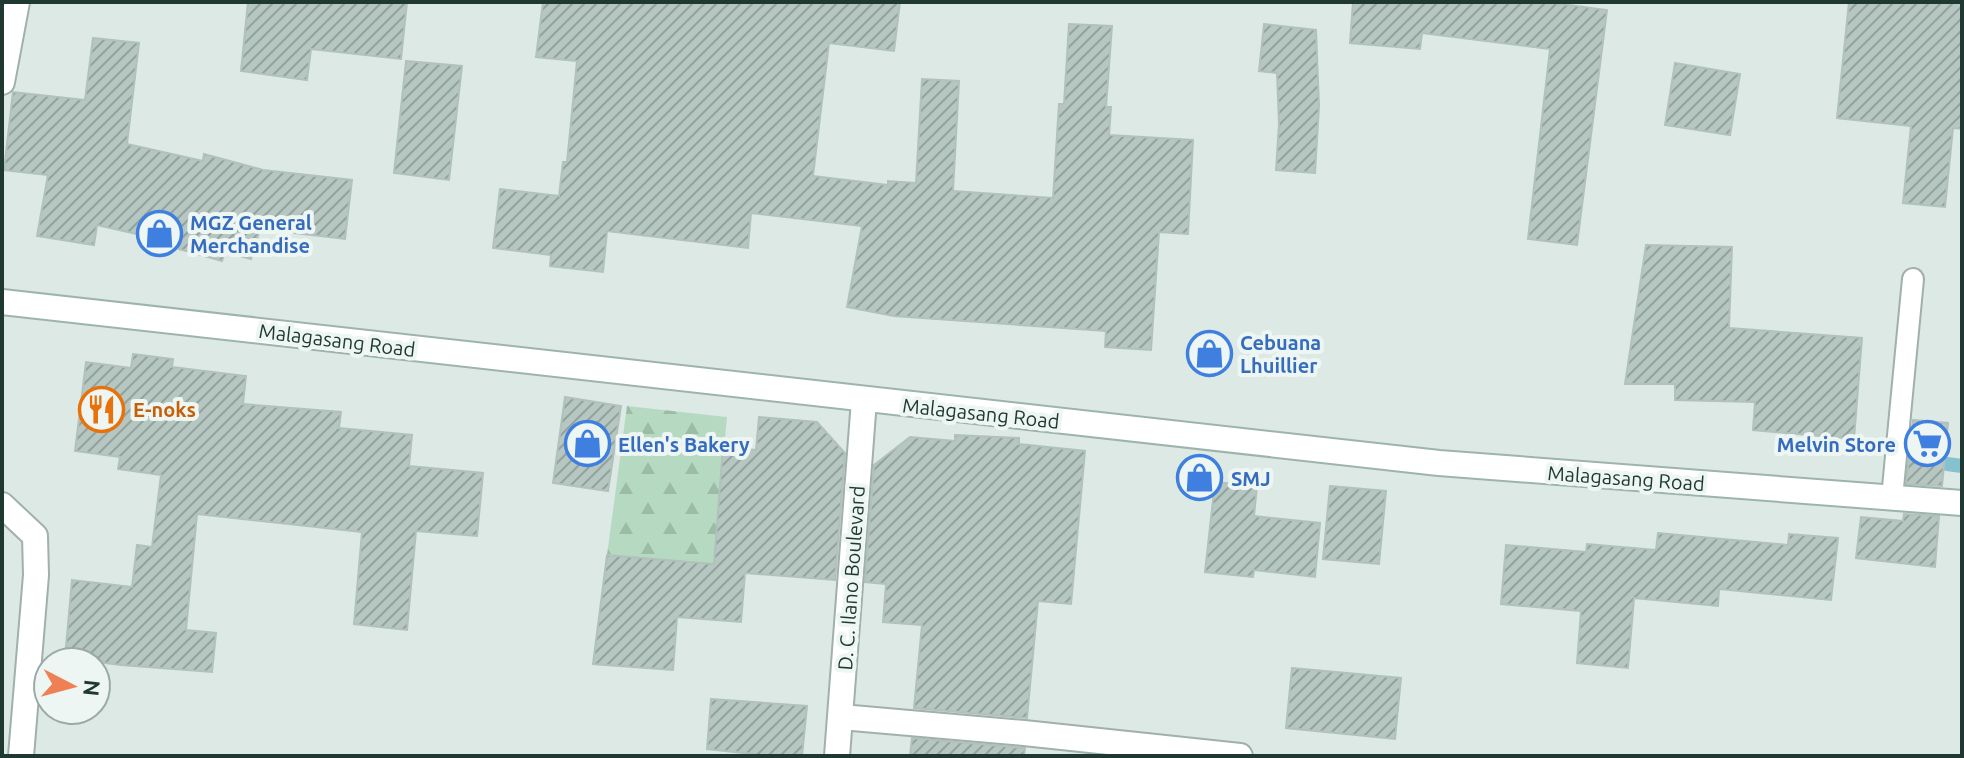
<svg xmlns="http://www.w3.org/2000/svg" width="1964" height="758" viewBox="0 0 1964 758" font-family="Ubuntu,sans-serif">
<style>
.forest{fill:url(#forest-firs)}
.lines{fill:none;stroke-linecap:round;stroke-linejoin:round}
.stream{stroke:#85c1ce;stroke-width:14}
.building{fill:url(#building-hatch);stroke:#b0c2bb;stroke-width:2}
.service-casing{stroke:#a0b0ab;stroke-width:24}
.minor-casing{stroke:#a0b0ab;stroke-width:28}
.tertiary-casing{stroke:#a0b0ab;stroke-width:28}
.secondary-casing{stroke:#9db4ac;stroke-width:28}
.service{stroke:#fff;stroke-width:20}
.minor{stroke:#fff;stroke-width:24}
.tertiary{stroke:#fff;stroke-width:24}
.secondary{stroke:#fff;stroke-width:24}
.labels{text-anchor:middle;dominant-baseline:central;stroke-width:8;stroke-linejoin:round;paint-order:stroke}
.shop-label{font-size:20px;font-weight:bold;fill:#366cbe;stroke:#edf6f2;text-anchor:start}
.street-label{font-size:20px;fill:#1f3832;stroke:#edf6f2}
.food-label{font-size:20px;font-weight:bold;fill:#c56008;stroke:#edf6f2;text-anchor:start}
</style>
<defs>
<pattern id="forest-firs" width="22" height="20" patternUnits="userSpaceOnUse" patternTransform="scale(2)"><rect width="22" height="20" fill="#b6dac1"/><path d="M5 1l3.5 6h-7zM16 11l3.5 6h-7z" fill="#9cbca6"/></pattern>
<pattern id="building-hatch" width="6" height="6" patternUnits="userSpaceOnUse" patternTransform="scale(2)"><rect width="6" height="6" fill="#b6c6c0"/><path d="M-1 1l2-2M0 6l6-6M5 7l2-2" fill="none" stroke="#93a29d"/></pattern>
</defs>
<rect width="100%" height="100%" fill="#dde9e4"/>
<polygon class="forest" points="627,406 727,417 714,564 607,555"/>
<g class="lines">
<polyline class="stream" points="1947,464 1962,466"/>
</g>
<g class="building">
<polygon points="248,2 407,2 401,59 311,49 307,80 241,71"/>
<polygon points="543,2 900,2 894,51 829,43 813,176 888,185 888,181 916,183 922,79 959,81 953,191 1053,198 1059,104 1064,104 1069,24 1112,26 1106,107 1111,107 1109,135 1193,140 1188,234 1159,232 1151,350 1105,347 1106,331 894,316 847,307 862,226 751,213 748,248 607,231 603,272 550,266 551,255 493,248 500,189 559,196 563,162 567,162 577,61 536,57"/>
<polygon points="1353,2 1546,2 1607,10 1577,245 1528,239 1550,49 1422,33 1420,49 1350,43"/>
<polygon points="1849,2 1962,2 1962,129 1953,128 1945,207 1903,203 1911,126 1837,118"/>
<polygon points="1264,24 1316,30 1319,106 1315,173 1276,170 1279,124 1277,73 1259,71"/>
<polygon points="93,38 139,43 127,144 203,161 204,154 263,170 352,180 345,239 260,229 251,259 225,252 222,261 179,249 181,244 97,225 94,245 37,236 48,175 4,170 13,92 85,100"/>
<polygon points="406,61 462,66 449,180 394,173"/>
<polygon points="1675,63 1740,74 1730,135 1665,125"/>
<polygon points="1646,245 1732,247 1729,328 1862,338 1854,439 1753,430 1755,402 1675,400 1675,384 1625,384"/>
<polygon points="133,354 173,359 172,367 246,376 243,404 341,412 339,428 412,435 409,466 483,473 477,536 416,531 407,630 354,624 362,532 197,514 186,630 216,633 212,672 121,665 65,658 72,580 132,587 137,545 152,547 161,475 118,469 120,457 75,451 86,362 131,368"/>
<polygon points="565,397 621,406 608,491 553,483"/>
<polygon points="759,417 817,422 845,453 835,580 745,573 741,622 677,617 673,670 593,664 607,555 714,564 723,447 756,450"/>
<polygon points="1913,420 1948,423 1942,486 1906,484"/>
<polygon points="955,435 1019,438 1019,444 1085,451 1071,604 1038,601 1027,718 914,708 922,625 883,622 886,584 865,582 874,465 910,437 955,441"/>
<polygon points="1215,482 1257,486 1254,516 1320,523 1315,577 1254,570 1253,577 1205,572"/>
<polygon points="1330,486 1386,491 1379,564 1323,559"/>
<polygon points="1904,514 1939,516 1935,567 1856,558 1861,517 1903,521"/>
<polygon points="1658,533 1788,545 1789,534 1838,538 1831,600 1719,589 1718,606 1634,598 1628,668 1577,663 1581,611 1501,604 1506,545 1586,552 1587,544 1656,550"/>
<polygon points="1292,668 1401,678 1395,739 1286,728"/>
<polygon points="711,699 807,706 802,756 753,756 753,754 707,749"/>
<polygon points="912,738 1025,748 1024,756 910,756"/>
</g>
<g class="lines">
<defs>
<polyline id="service" points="1892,498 1913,279"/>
<g id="minor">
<polyline points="2,82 17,2"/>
<polyline points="2,505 35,536 36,575 21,756"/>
<polyline points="841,717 1024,733 1240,756"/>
</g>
<polyline id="tertiary" points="837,756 864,400"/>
<polyline id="secondary" points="2,302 1439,463 1962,503"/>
</defs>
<use href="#service" class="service-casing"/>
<use href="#minor" class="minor-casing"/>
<use href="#tertiary" class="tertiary-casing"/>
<use href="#secondary" class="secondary-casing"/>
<use href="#service" class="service"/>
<use href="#minor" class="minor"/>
<use href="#tertiary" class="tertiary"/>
<use href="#secondary" class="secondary"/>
</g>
<defs>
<symbol id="shop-ring" viewBox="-11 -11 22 22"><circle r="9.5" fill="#edf6f2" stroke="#3f7fe0" stroke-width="1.5"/><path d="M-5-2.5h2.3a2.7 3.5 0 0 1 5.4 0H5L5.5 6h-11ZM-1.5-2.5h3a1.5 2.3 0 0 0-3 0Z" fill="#3f7fe0"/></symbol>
<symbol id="restaurant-ring" viewBox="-11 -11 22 22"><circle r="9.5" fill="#edf6f2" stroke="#e8710a" stroke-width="1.5"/><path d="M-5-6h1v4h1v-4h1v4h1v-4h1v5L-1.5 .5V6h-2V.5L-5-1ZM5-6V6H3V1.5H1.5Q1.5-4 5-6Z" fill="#e8710a"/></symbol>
<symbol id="supermarket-ring" viewBox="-11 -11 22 22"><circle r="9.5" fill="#edf6f2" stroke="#3f7fe0" stroke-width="1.5"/><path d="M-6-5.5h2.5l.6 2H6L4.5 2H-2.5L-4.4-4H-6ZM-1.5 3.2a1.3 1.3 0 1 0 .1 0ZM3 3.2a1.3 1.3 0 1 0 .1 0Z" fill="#3f7fe0"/></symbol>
</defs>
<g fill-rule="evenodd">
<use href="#shop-ring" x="134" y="208" width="51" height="51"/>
<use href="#shop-ring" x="1184" y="328" width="51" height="51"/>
<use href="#restaurant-ring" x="76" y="384" width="51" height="51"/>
<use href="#shop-ring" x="562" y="418" width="51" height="51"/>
<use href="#supermarket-ring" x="1902" y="418" width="51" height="51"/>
<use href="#shop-ring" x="1174" y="452" width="51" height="51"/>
</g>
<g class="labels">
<g class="shop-label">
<text x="190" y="222">MGZ General<tspan x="190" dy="23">Merchandise</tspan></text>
<text x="1240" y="342">Cebuana<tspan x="1240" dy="23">Lhuillier</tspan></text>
<text x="618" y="444">Ellen's Bakery</text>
<text x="1896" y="444" text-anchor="end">Melvin Store</text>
<text x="1231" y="478">SMJ</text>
</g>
<g class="street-label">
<text transform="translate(337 340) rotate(7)">Malagasang Road</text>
<text transform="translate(981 413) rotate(6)">Malagasang Road</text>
<text transform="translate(1626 478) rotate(4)">Malagasang Road</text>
<text transform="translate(851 578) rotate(-86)">D. C. Ilano Boulevard</text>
</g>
<g class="food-label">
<text x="133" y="409">E-noks</text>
</g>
</g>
<rect width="1964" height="758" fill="none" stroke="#1f3832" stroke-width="8"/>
<g transform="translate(72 686) rotate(96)"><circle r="38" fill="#edf6f2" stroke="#9baaa5" stroke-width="2"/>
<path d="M0-6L14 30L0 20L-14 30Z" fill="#ef8055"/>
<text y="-12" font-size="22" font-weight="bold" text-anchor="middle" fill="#1f3832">N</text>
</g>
</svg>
